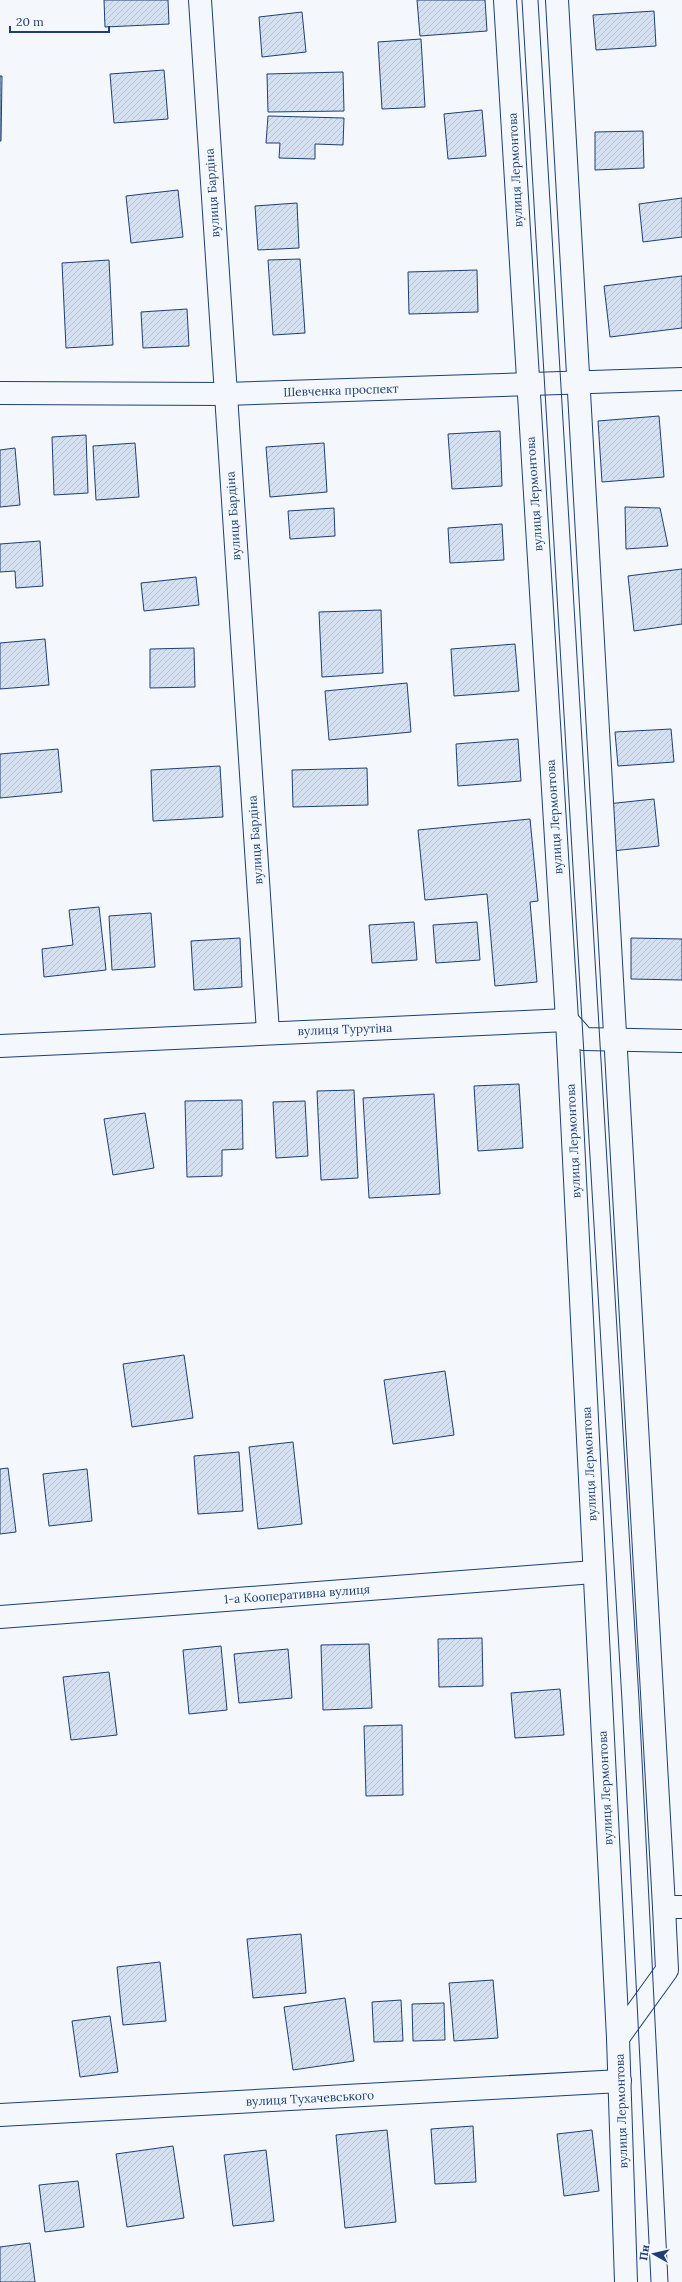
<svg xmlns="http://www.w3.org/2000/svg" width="682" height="2282" viewBox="0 0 682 2282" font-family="Lora,serif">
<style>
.building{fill:url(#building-hatch);stroke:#1d3f73}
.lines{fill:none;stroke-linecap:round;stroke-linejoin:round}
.minor-casing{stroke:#1d3f73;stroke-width:24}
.minor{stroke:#f4f7fb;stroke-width:22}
.tram{stroke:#1d3f73;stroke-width:1}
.labels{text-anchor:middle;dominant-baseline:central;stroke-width:3;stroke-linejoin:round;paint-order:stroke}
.street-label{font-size:12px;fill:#1d3f73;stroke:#f4f7fb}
</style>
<defs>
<pattern id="building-hatch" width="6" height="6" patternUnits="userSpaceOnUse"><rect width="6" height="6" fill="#d5e0f0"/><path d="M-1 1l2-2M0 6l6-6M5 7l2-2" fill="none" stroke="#b6c1d1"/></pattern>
</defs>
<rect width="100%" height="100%" fill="#f4f7fb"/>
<g class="building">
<polygon points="104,0 168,0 169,24 105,27"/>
<polygon points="417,0 485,0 487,31 420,36"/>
<polygon points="654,11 656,46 596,50 593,15"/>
<polygon points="302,12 306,52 262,57 259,17"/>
<polygon points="421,39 425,107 382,109 378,42"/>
<polygon points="164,70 168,119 114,123 110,74"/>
<polygon points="343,72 344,111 268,112 267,74"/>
<polygon points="0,76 2,76 1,141 0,141"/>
<polygon points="482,110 486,156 448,159 444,114"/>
<polygon points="268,116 344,118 343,145 315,144 315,159 279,158 280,143 266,143"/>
<polygon points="643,131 644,168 595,170 595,132"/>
<polygon points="178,190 183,237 131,243 126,196"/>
<polygon points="682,198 682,237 643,242 639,204"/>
<polygon points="297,203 299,248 258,250 255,206"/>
<polygon points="300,259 305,333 273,335 268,260"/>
<polygon points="109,260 113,345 66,348 62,263"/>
<polygon points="477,270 478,312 409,314 408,272"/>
<polygon points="682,276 682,328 610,337 604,286"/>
<polygon points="187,309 189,346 143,348 141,312"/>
<polygon points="659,416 664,477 602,482 598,421"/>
<polygon points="500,431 502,486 452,489 448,434"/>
<polygon points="86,435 88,493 54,495 52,437"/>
<polygon points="135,443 139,497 96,500 93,446"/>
<polygon points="324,443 327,492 270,497 266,447"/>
<polygon points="15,448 20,505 0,507 0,450"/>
<polygon points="625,507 660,508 668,546 626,549"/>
<polygon points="334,508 335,536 290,539 288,511"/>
<polygon points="502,524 504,560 450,563 448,528"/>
<polygon points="40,541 43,586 16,588 15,571 0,572 0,544"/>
<polygon points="682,569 682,624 634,631 628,576"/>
<polygon points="196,577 199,605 144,611 141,583"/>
<polygon points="381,610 383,673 322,677 319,612"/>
<polygon points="45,639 49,685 0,689 0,643"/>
<polygon points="515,644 519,691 454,696 451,649"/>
<polygon points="194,648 195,687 150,688 150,649"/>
<polygon points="407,683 411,732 329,740 325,691"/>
<polygon points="671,729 674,762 618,766 615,732"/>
<polygon points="518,739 521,781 458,786 456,744"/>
<polygon points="58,749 62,792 0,798 0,754"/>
<polygon points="220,766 223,817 153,821 151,770"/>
<polygon points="367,768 368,805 293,807 292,770"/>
<polygon points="654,799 659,846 612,851 607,804"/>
<polygon points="530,819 538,901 530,902 537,982 495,986 487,894 425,900 418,830"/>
<polygon points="99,907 106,970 44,977 42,949 73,945 69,910"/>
<polygon points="151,913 155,967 112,970 109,916"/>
<polygon points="414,922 417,960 372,963 369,925"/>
<polygon points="477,922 480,960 436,963 433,925"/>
<polygon points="240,938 242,987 194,990 191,941"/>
<polygon points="631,938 682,939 682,980 631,979"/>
<polygon points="519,1084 523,1148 478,1151 474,1086"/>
<polygon points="354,1090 358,1178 321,1180 317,1091"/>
<polygon points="434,1094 440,1194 369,1198 363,1098"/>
<polygon points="242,1100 243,1149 222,1150 222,1176 187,1177 185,1101"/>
<polygon points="305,1101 308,1156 276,1158 273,1102"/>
<polygon points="145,1113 154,1168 113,1175 104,1119"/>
<polygon points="184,1355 193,1418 132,1427 123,1364"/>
<polygon points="445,1371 454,1435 393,1444 384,1380"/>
<polygon points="293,1442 302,1524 258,1529 249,1447"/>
<polygon points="239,1452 243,1511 198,1514 194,1456"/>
<polygon points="8,1468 16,1532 0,1534 0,1469"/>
<polygon points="87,1469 92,1521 49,1526 43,1474"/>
<polygon points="482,1638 483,1686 439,1687 438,1639"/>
<polygon points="369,1644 372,1708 323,1710 321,1645"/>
<polygon points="221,1646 227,1710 189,1714 183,1650"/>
<polygon points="288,1649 292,1698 239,1703 234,1654"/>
<polygon points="109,1672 117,1735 71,1740 63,1677"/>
<polygon points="560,1689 564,1735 515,1738 511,1693"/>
<polygon points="402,1725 403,1795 366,1796 364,1726"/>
<polygon points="301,1934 306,1993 253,1998 247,1939"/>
<polygon points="160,1962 166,2021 123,2025 117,1967"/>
<polygon points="493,1980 498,2038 454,2041 449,1983"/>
<polygon points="345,1998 354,2061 293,2070 284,2007"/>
<polygon points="401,2000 403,2041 374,2042 372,2002"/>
<polygon points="444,2003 445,2040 413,2041 412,2004"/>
<polygon points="110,2016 118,2072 80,2077 72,2021"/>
<polygon points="473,2126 476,2182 435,2184 431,2129"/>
<polygon points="387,2130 396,2222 345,2228 336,2135"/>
<polygon points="592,2130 599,2191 564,2196 557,2134"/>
<polygon points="173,2146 184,2218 127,2227 116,2154"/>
<polygon points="266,2150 274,2221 233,2226 224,2155"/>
<polygon points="78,2181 84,2227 45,2232 39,2185"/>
<polygon points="30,2243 35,2282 0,2282 0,2247"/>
</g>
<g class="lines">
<defs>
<g id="minor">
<polyline points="200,0 268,1032"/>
<polyline points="505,0 567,1020 618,2038 626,2282"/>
<polyline points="557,0 664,1907"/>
<polyline points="0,393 225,394 682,379"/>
<polyline points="0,1046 567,1020 584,1039 682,1041"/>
<polyline points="0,1617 594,1572"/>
<polyline points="618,2038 667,1970 664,1907 682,1907"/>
<polyline points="0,2115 620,2081"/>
</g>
</defs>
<use href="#minor" class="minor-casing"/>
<use href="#minor" class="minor"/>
<g class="tram">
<polyline points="522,0 622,1701 651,2282"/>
<polyline points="538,0 639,1700 668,2282"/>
</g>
</g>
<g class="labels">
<g class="street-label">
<text transform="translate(515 170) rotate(-93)">вулиця Лермонтова</text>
<text transform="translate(212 193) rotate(-94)">вулиця Бардіна</text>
<text transform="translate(341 390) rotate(-2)">Шевченка проспект</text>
<text transform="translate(534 494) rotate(-94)">вулиця Лермонтова</text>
<text transform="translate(233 516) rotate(-94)">вулиця Бардіна</text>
<text transform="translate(554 817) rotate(-94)">вулиця Лермонтова</text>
<text transform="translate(255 840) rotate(-94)">вулиця Бардіна</text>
<text transform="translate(345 1029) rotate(-2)">вулиця Турутіна</text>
<text transform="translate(573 1141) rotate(-93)">вулиця Лермонтова</text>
<text transform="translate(589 1464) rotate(-93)">вулиця Лермонтова</text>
<text transform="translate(297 1594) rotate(-4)">1-а Кооперативна вулиця</text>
<text transform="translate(605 1788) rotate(-93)">вулиця Лермонтова</text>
<text transform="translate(310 2098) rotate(-3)">вулиця Тухачевського</text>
<text transform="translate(621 2111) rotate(-92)">вулиця Лермонтова</text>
</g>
</g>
<g transform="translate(654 2254) rotate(278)" stroke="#f4f7fb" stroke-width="3" paint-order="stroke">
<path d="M0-3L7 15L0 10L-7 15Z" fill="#1d3f73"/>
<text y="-6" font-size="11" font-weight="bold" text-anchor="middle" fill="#1d3f73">Пн</text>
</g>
<path d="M10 26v6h99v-6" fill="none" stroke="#1d3f73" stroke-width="2"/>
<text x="16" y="26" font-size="12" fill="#1d3f73" stroke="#f4f7fb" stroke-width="3" paint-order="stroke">20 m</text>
</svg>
